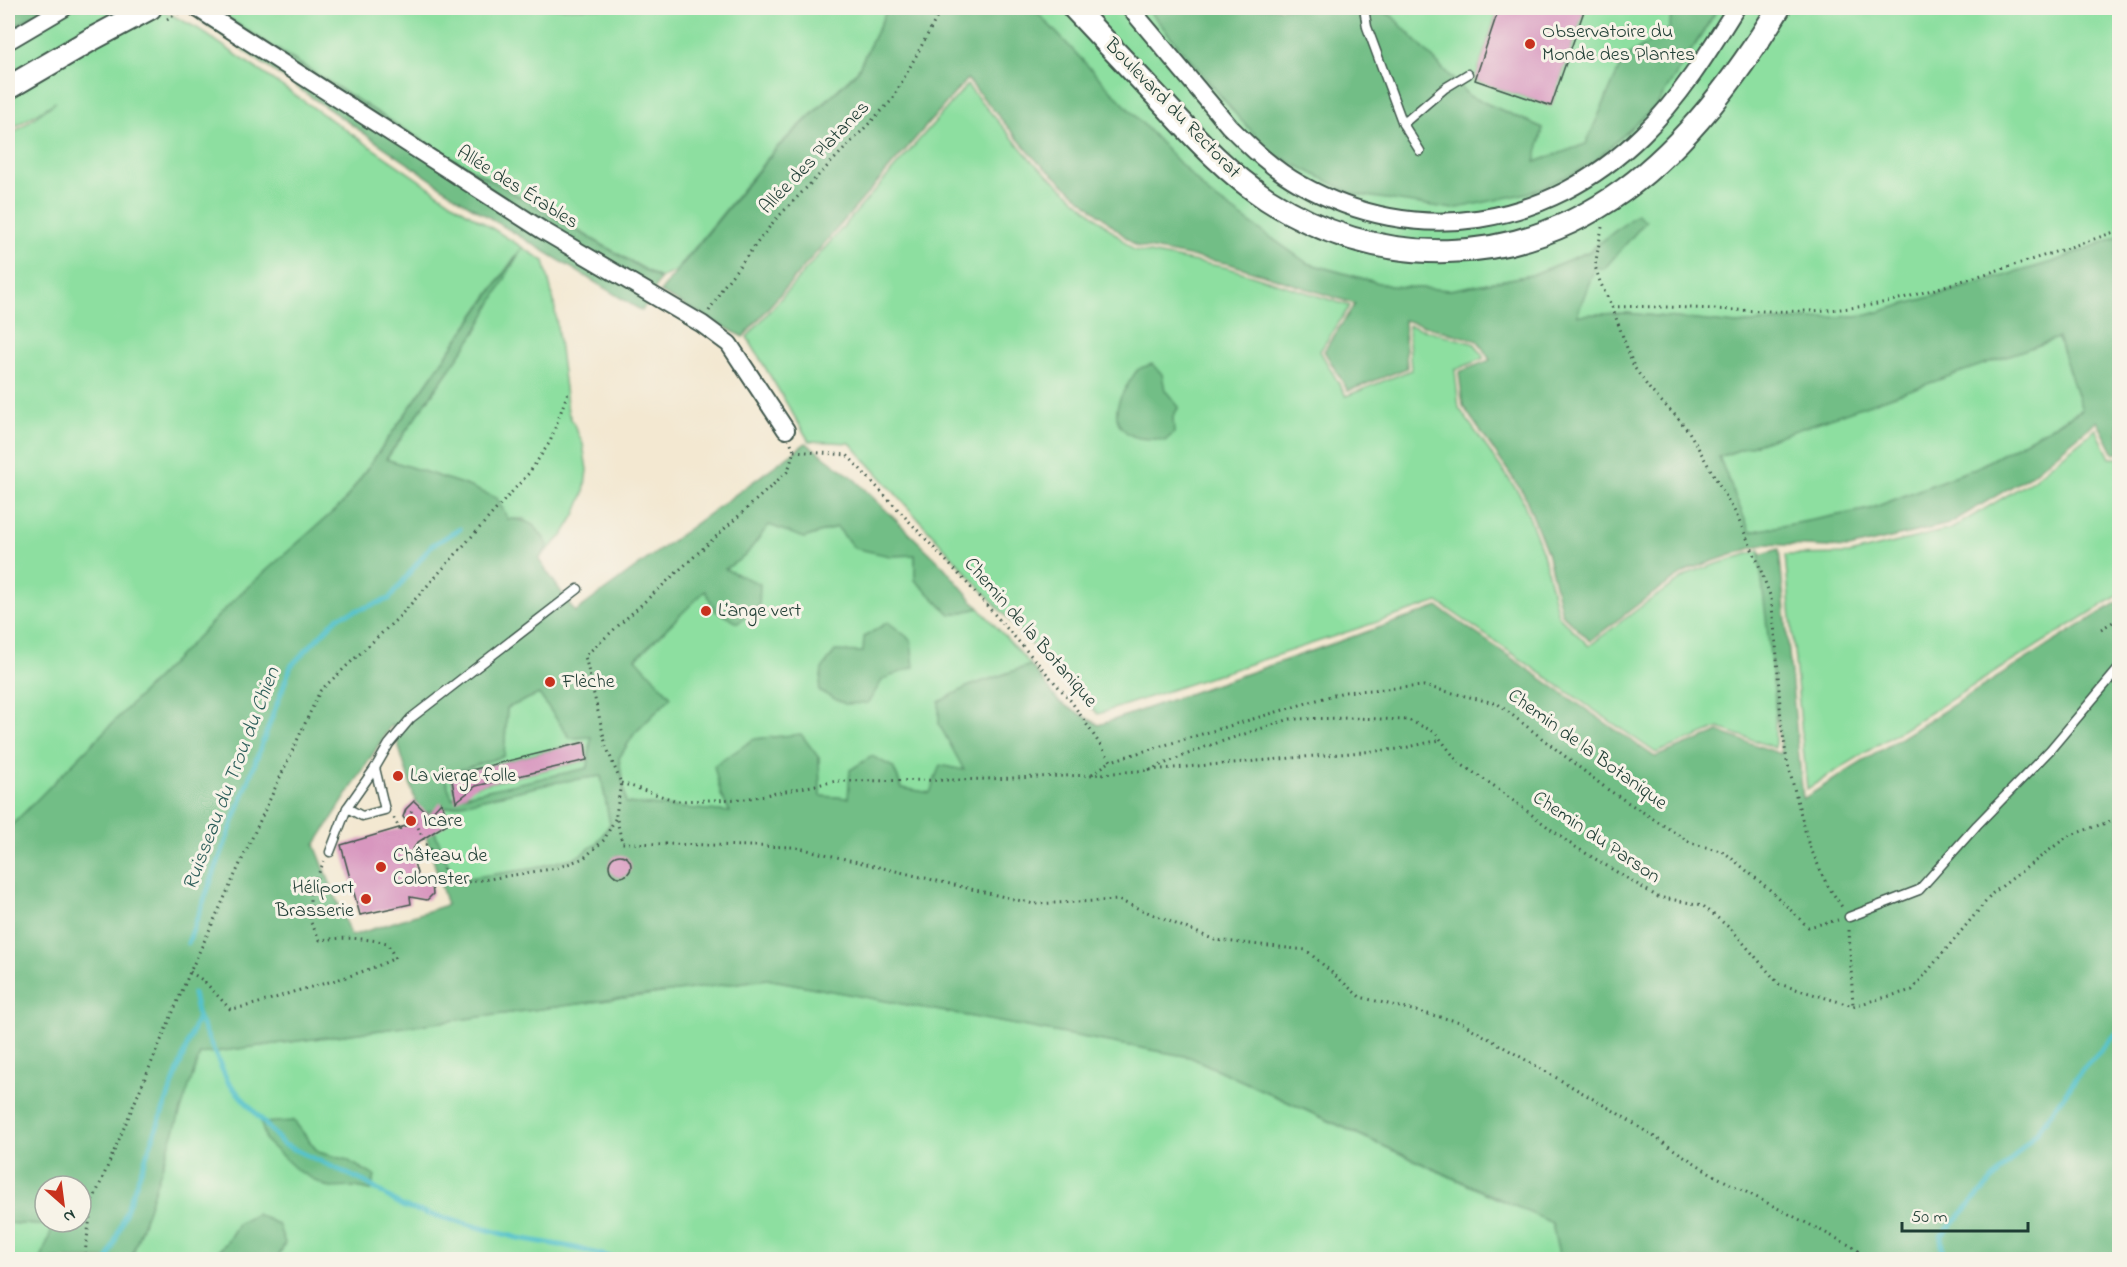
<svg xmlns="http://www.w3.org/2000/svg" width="2127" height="1267" viewBox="0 0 2127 1267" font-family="'Indie Flower',sans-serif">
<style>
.green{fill:#8ddfa0;stroke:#568e6a;stroke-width:1.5;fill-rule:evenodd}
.forest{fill:#72be86;stroke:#487e5d;stroke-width:1.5;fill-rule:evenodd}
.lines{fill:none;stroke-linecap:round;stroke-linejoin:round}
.stream{stroke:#54c2cb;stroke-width:5}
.building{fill:#d897bf}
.service-casing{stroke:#3f574c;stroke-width:11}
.minor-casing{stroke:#3f574c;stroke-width:20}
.secondary-casing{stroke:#3f574c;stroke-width:26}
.path{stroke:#3f574c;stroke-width:3;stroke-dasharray:1.5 4.5;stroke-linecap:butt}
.service{stroke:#fff;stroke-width:8}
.minor{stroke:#fff;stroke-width:16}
.secondary{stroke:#fff;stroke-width:22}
.poi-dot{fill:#c8321e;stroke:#f7f3e8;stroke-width:2}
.labels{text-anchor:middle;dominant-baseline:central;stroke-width:6;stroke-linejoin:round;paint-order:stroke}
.poi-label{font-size:20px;fill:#1f3d34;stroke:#f7f3e8;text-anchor:start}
.street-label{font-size:20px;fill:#1f3d34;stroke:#f7f3e8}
.water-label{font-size:21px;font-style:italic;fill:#2c5e5a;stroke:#f7f3e8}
</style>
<rect width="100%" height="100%" fill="#f7f3e8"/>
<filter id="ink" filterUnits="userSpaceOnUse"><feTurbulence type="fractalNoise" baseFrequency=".0167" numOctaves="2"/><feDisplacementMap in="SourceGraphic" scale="12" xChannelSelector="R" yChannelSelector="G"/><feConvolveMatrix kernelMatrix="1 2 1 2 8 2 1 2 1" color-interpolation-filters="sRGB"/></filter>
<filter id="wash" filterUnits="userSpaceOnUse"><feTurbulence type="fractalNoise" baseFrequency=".008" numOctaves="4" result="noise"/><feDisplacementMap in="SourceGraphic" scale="24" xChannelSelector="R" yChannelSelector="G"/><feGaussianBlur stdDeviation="1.35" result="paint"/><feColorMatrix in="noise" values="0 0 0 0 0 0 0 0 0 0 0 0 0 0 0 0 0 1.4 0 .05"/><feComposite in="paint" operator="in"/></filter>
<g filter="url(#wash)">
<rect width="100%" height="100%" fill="#f3e8d1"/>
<g class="green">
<polygon points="46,8 158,8 197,28 460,208 544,261 554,302 568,412 583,444 587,470 584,493 575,515 563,535 538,559 525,519 508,519 468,486 386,460 475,333 517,254 343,503 241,593 8,829 8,137 56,102 8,131 8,30"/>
<polygon points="212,8 888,8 857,71 775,149 675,272 660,278 413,135"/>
<polygon points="1033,8 1147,8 1240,119 1274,154 1589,166 1696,44 1718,8 2119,8 2119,236 2053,262 1868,315 1736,324 1626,313 1577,315 1595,266 1646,221 1637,215 1588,252 1532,275 1449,290 1390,286 1307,263 1209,194"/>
<polygon points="1377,8 1499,8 1475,80 1551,106 1585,8 1671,8 1671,28 1623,60 1586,144 1534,163 1543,128 1469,96 1392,16"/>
<polygon points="967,85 1033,162 1134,250 1229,268 1350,306 1320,351 1346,396 1411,370 1408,325 1475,344 1484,358 1455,370 1459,408 1521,496 1543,553 1558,615 1589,646 1647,602 1692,572 1760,550 1775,660 1775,748 1719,728 1656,753 1438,602 1098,714 1073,691 850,443 809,441 747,337"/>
<polygon points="2058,338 2083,409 1978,467 1870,509 1750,532 1719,457"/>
<polygon points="2096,429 2110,458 2119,458 2119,595 1807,789 1785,555 1849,554 1951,529 2031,481"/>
<polygon points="769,524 804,538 837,527 890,556 915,555 915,580 951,615 979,608 1031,665 967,687 939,724 965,770 930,793 902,788 893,767 848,798 820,796 819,758 721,795 730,812 625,803 619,758 634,734 671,697 636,659 705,590 716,611 725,569 745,556"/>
<path d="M539,694L570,738L591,737L588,768L452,798L444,775L504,756L507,708ZM584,742L587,760L454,791L451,775Z"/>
<polygon points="601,776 610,824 597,843 577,857 531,869 462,879 451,872 427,812 558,782"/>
<path d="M767,979L1190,1057L1500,1200L1550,1181L1552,1224L1560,1259L277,1260L285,1243L238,1224L227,1242L217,1252L228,1259L131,1260L199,1054ZM294,1121L318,1152L347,1160L371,1190L356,1187H329L298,1171Z"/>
<polygon points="8,1223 54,1226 41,1259 8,1260"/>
</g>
<g class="forest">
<polygon points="8,8 46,8 8,30"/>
<path d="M888,8H1033L1209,194L1307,263L1390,286L1450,290L1532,275L1588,252L1637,214L1646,221L1604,269L1595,267L1577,315L1626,313L1736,324L1868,315L2053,262L2119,236V453L2114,454L2097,421L2028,477L1949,524L1849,548L1764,544L1690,569L1645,599L1590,641L1562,614L1547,552L1524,494L1463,406L1459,372L1490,360L1478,341L1404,320L1407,368L1348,391L1324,351L1355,304L1230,264L1136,246L1036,160L967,79L743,337L660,292L776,149L857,72ZM2058,338L2082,410L1978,467L1870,509L1750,532L1719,457Z"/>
<polygon points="1147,8 1377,8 1392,16 1469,96 1543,128 1535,162 1586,144 1623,60 1670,28 1671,8 1718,8 1657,105 1589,166 1532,192 1453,209 1353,194 1274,154 1240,119"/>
<polygon points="217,12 413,135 660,279 642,311 464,202 198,19"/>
<path d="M522,248L475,333L386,459L468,486L497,498L508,519C532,520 536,525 548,545L539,560L575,612L806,443L853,478L943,566L979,608L951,615L915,580V555L890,556L854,548L837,527L804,538L769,525L745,556L725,569L760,584L759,606L738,623L716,611L705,591L636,658L671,697L634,734L619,758L626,803L730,812L721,795L714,766L754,739L801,734L819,758L820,796L848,798L850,770L872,756L893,767L902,788L930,793L940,765L964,770L939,724V702L967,687L1031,665L1059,702L1099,725L1438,607L1655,757L1719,732L1781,754L1759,555L1779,549L1803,799L2119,601V1259H1560L1552,1223L1190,1057L767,979L200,1054L131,1259H41L53,1226L8,1223V829L241,593L343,503ZM539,694L570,738L591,737L588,768L452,798L444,775L504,756L507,708ZM392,724L447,905L351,936L315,845ZM601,776L610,824L597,843L577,857L531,869L462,879L451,872L427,812L558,782ZM618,855L628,859L631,866L629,872L621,877L614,875L609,867L611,860ZM45,1186H81V1222H45Z"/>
<path d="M1152,364L1162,374L1165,390L1179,407L1173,416L1174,433L1165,441C1152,436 1142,442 1129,434C1107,420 1119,397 1130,381C1133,377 1135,371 1139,369C1142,367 1148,366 1152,364Z"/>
<polygon points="888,622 911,640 914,667 883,679 868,703 845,704 819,691 822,669 835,651 863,652 864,637"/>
<polygon points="294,1121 318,1152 347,1160 375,1176 371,1190 356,1187 329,1188 298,1171 266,1141 261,1123"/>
<polygon points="256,1214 278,1224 285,1243 277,1259 228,1259 217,1253 227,1242 238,1224"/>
</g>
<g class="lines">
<g class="stream">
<polyline points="188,943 291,666 338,617 389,599 431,546 460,529"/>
<polyline points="198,1016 228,1082 283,1144 365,1182 404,1207 518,1238 571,1247 622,1260"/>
<polyline points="108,1260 198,1016 193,994"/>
<polyline points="1943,1260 1941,1236 2037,1132 2083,1069 2120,1030"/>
</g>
</g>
<g id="blocks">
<g class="building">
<polygon points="1499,8 1585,8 1551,106 1475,80"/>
<polygon points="585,742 587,760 476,786 456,802 451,775"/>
<polygon points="414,801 429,815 441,802 450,822 418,842 411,852 420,884 427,883 432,886 433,894 427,900 410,897 411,904 360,915 341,845 409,825 403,817 406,809"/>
<circle cx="620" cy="866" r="11"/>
</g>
</g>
</g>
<g filter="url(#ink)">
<use href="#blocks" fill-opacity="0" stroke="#3f574c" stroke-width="1.5"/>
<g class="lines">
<defs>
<g id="service">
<polyline points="1364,8 1367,27 1403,124 1420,151"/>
<polyline points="1403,124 1445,88 1468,74"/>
<polyline points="347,808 362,816 385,810 375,768"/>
<polyline points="330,852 347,808 375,768 389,744 411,718 578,589"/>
<polyline points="1849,917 1919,890 1977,825 2050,750 2120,667"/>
</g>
<g id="minor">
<polyline points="197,8 542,230 702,324 729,344 786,430"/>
<path d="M1130,8L1229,126C1251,148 1273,169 1300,184C1416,249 1547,228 1642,135C1680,98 1708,53 1736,8"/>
<polyline points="8,41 64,8"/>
</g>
<g id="secondary">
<path d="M1074,8C1105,41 1136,74 1167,107C1198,141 1229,174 1267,199C1380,271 1515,269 1624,190C1688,143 1738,75 1779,8"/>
<polyline points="8,88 92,39 150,8"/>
</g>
</defs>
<use href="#service" class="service-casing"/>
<use href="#minor" class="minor-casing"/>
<use href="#secondary" class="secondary-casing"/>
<g class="path">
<polyline points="167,19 182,11"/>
<polyline points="1602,227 1595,266 1600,282 1612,307 1634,367 1651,391 1677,417 1689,432 1735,512 1757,560 1771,598 1776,643 1781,721 1787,761 1808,842 1826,883 1842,907"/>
<path d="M1612,307C1694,304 1776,318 1858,307C1896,302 1931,290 1968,279C2019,264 2069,248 2120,230"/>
<polyline points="709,311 723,287 774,221 892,100 942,8"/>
<polyline points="791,443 794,451 788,471 585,656 606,746 621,783 616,815 622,843 795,847 1034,904 1118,900 1215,940 1306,950 1360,997 1460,1022 1614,1111 1715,1176 1853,1247 1870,1260"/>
<polyline points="794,451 847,455 966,582 1071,701 1111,761 1344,692 1424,686 1498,704 1607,789 1691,843 1724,852 1770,890 1808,927 1838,920"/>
<polyline points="2101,629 2120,618"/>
<polyline points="1149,770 1205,747 1290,719 1352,718 1408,720 1435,732 1459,763 1494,786 1569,843 1658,897 1702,905 1732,930 1779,984 1853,1006 1912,990 1993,893 2068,836 2120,818"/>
<polyline points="1092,774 1111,761"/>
<polyline points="621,783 677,801 745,799 837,781 960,780 1090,775 1399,749 1440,740"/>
<polyline points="411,811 425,843 438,859 451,885 557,868 584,858 604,840 616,817"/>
<polyline points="394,818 401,832"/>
<polyline points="1849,930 1853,1006"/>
<path d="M190,972L204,981L230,1009C254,1006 271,999 293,992C329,982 362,974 395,958L387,943C365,938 343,937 320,940L310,921V893L324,861"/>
<polyline points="84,1260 92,1203 190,972 320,691 400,616 529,473 550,442 568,392"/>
</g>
<use href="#service" class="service"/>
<use href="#minor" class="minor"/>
<use href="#secondary" class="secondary"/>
</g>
</g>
<g class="poi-dot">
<circle cx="1530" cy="44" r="6"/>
<circle cx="706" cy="611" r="6"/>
<circle cx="550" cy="682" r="6"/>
<circle cx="398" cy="776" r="6"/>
<circle cx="411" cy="821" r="6"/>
<circle cx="381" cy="867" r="6"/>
<circle cx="366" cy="899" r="6"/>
</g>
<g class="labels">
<g class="poi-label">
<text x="1542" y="32">Observatoire du<tspan x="1542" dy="23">Monde des Plantes</tspan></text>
<text x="718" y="611">L’ange vert</text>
<text x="562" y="682">Flèche</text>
<text x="410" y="776">La vierge folle</text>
<text x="423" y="821">Icare</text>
<text x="393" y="856">Château de<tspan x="393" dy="23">Colonster</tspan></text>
<text x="354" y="888" text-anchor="end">Héliport<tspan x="354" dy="23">Brasserie</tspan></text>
</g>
<g class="street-label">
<text transform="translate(1172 109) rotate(46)">Boulevard du Rectorat</text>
<text transform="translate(815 158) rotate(-46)">Allée des Platanes</text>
<text transform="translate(517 188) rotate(32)">Allée des Érables</text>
<text transform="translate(1030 633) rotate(49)">Chemin de la Botanique</text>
<text transform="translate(1587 750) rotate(36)">Chemin de la Botanique</text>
<text transform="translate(1596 838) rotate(34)">Chemin du Parson</text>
</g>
<g class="water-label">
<text transform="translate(232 779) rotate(-69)">Ruisseau du Trou du Chien</text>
</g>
</g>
<rect width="2127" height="1267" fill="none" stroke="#f7f3e8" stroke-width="30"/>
<g transform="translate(63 1204) rotate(152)"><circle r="28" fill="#f7f3e8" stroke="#a1aaa0" stroke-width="1.5"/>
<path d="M0-4.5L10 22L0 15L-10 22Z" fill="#c8321e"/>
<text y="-9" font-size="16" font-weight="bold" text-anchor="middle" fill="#1f3d34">N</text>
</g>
<path d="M1902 1222v9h126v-9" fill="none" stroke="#1f3d34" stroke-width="3"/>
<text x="1911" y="1222" font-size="18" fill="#1f3d34" stroke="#f7f3e8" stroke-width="4.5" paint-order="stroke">50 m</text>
</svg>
